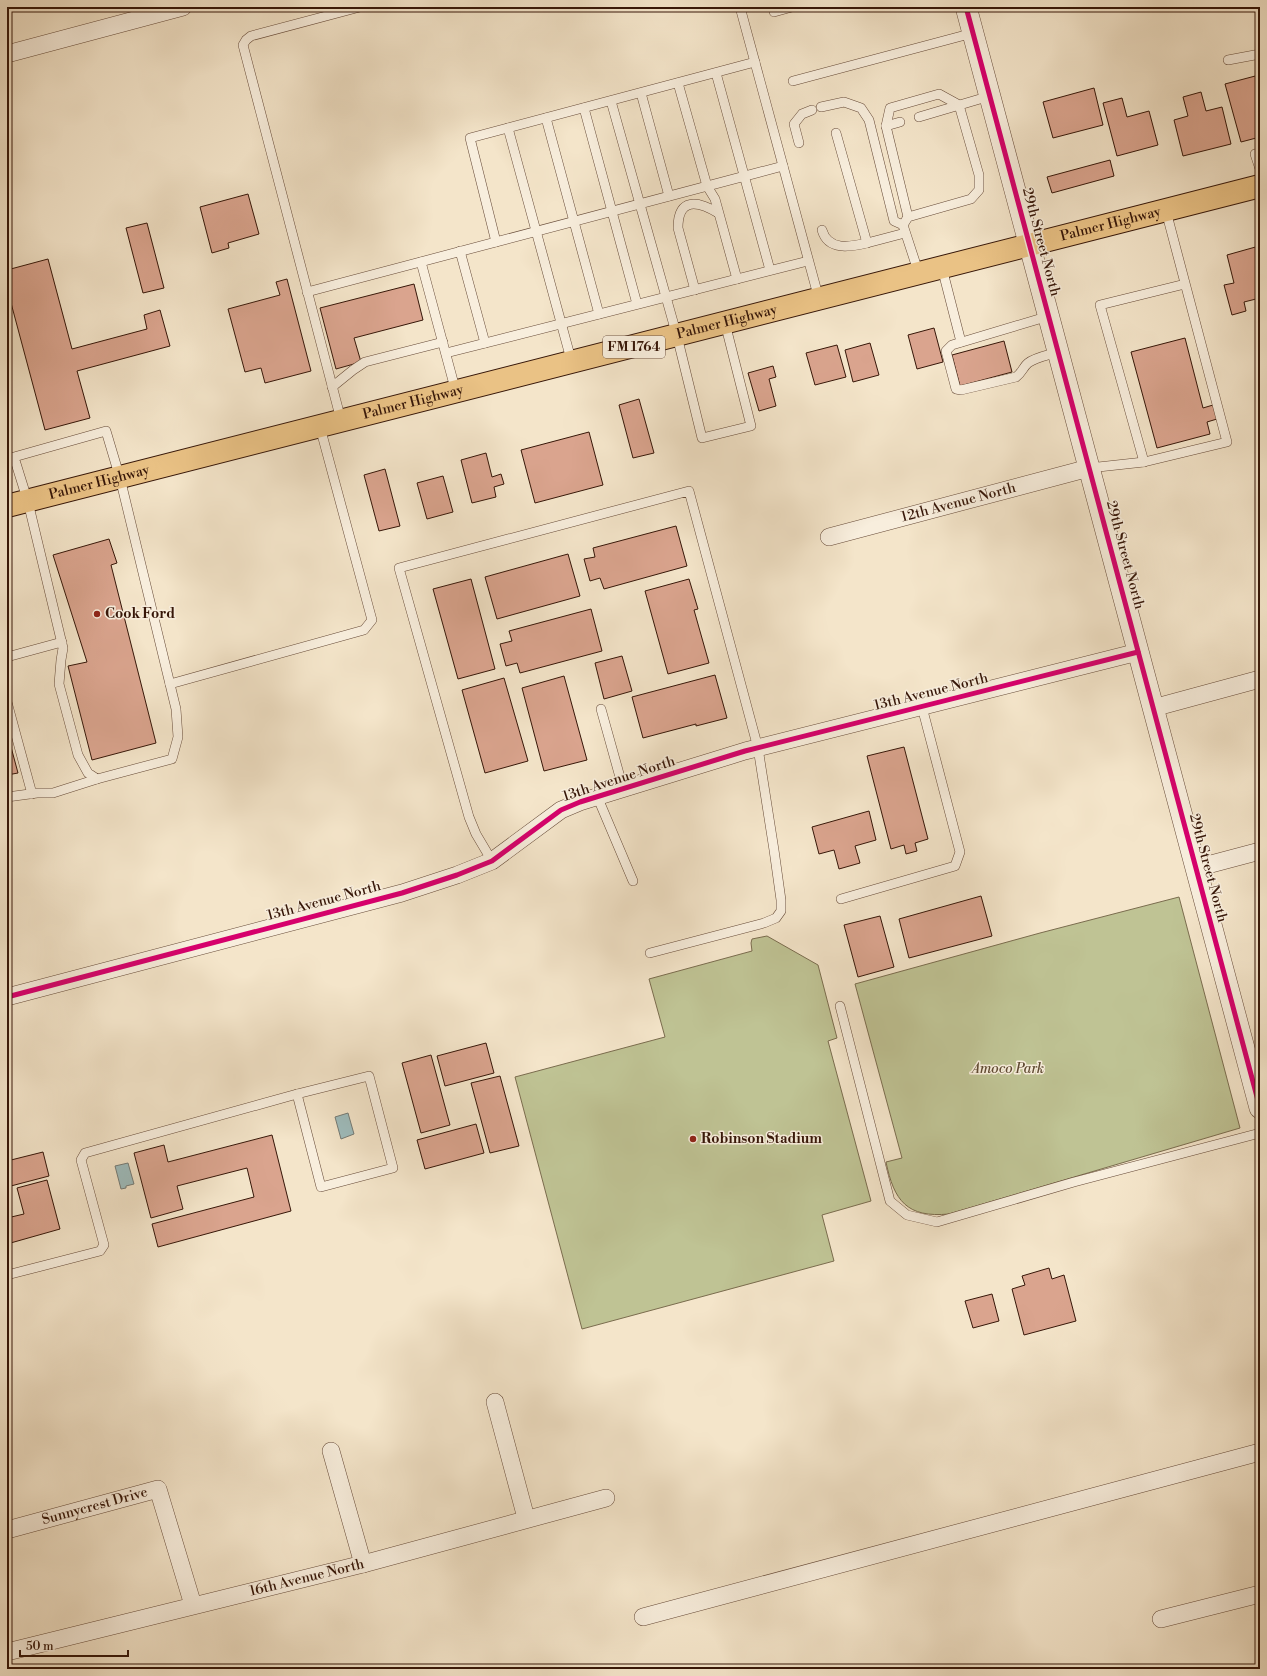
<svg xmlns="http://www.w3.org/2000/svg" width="1267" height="1676" viewBox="0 0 1267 1676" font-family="'Libre Bodoni',serif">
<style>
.green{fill:#bfc394;stroke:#7a6c4e}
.water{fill:#9ebdbe;stroke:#747a75}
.building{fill:#daa48e;stroke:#361608}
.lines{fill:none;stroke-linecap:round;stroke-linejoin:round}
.service-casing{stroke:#664a38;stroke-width:10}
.minor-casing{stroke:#664a38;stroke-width:18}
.tertiary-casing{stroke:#664a38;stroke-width:22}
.primary-casing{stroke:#361608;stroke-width:24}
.service{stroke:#f8eedd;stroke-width:9}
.minor{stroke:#f8eedd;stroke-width:17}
.tertiary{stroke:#f8eedd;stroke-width:21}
.primary{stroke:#eac285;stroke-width:22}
.cycleway-casing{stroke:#f8eedd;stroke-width:8}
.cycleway{stroke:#d6006c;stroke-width:5}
.poi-dot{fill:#8f2418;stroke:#f8eedd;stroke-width:1.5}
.labels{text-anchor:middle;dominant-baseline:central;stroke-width:3;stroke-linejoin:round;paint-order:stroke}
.shield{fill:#f8eedd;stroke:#705748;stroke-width:1}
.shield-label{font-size:13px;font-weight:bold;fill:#361608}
.street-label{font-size:14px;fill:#361608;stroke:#f8eedd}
.poi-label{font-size:14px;font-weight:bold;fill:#361608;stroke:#f8eedd;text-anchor:start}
.park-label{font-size:14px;font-style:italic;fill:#5f4a32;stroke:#f8eedd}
</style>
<rect width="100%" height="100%" fill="#f4e5ca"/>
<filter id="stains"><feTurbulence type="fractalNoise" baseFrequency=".005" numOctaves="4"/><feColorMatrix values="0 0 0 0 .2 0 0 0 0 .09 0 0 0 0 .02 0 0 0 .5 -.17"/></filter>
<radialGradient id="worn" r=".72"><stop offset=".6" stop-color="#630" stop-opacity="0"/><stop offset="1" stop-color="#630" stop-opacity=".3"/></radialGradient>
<g class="green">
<path d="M1179,897L1240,1128L949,1214C907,1218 894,1201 886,1162L902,1158L855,984L1040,933Z"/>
<polygon points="767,936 818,965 837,1038 828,1041 871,1201 822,1215 834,1261 582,1329 515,1077 665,1037 649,979 752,951 751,943 752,939"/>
</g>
<g class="water">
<polygon points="348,1113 354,1134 341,1139 335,1117"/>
<polygon points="128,1163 134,1184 126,1186 126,1188 121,1189 115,1166"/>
</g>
<g class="building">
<polygon points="1259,75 1260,137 1241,142 1225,84"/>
<polygon points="1094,88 1103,125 1053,138 1043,102"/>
<polygon points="1201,92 1206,111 1222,107 1231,144 1183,156 1174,120 1188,116 1183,97"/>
<polygon points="1122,98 1127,117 1149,111 1158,145 1117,156 1103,103"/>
<polygon points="1110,160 1114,176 1052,193 1047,177"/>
<polygon points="248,194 259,234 228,243 229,248 212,253 200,207"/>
<polygon points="147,223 164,288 143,293 126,228"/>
<polygon points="1259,246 1260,298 1244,302 1246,311 1232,315 1224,285 1234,283 1227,255"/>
<polygon points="48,259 72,349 147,329 144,315 160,310 170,346 77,371 90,418 45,430 7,288 7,270"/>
<polygon points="287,279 311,371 265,383 261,368 245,372 228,309 280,295 276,282"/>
<polygon points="414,284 423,320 354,338 361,362 336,369 320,308"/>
<polygon points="934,328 943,362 917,369 908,335"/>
<polygon points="1185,338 1203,408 1213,405 1217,419 1207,422 1210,434 1157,448 1131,352"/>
<polygon points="1004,341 1012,372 960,386 952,355"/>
<polygon points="870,343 879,375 853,382 845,350"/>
<polygon points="837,345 846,377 815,385 806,353"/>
<polygon points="773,366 776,377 769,379 776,406 759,411 748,373"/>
<polygon points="639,399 654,453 633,458 619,405"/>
<polygon points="589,432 603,485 535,503 521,450"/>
<polygon points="486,453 492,477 501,474 504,484 494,487 496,497 472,503 461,460"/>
<polygon points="385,469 400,526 379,531 364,475"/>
<polygon points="443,476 453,512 427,519 417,483"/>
<polygon points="676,526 687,566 604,589 600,578 590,581 584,559 595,557 593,548"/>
<polygon points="109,539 117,563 111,565 156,743 92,760 68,666 87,662 53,555"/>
<polygon points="568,554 580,596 497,619 485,577"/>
<polygon points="471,579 495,669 458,679 433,589"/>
<polygon points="689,579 698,609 694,610 709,663 668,674 645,591"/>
<polygon points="591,609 602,651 520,673 517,663 506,666 500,644 512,641 509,631"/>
<polygon points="622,656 632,691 604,699 595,663"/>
<polygon points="715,675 727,718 696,726 696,724 643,738 632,697"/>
<polygon points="564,676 587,760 544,771 522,688"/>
<polygon points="504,678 528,761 485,773 462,690"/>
<polygon points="7,732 18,773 7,775"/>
<polygon points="904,747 928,839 915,843 917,851 906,854 904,845 891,849 867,756"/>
<polygon points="869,811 876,840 855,846 860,863 839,869 834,850 819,854 812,827"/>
<polygon points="981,896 992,936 909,958 899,919"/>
<polygon points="880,916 894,967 858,977 844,925"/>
<polygon points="486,1043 494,1073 445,1086 437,1056"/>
<polygon points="431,1055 450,1125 421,1133 402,1063"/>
<polygon points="500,1076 519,1146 490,1153 471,1083"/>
<polygon points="476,1124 484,1153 425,1169 417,1140"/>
<polygon points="272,1135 291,1211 158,1247 152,1224 254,1197 247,1168 177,1186 183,1209 151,1218 134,1153 164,1145 168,1162"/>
<polygon points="43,1152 49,1176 7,1187 7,1161"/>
<polygon points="47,1180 60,1229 7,1244 7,1218 24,1214 17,1188"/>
<polygon points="1049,1268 1052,1279 1064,1275 1076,1321 1024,1335 1012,1289 1025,1285 1022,1276"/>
<polygon points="992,1294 999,1321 973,1328 965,1301"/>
</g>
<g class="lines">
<defs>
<g id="service">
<polyline points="740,7 819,299"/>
<polyline points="774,12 792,7"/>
<polyline points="1228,60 1260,54"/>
<polyline points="716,73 770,270"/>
<polyline points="793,81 973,33"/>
<polyline points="678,83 707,186 715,199 737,279"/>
<polyline points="641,93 669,196"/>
<polyline points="611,101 677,336 702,438 751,426 725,323"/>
<polyline points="821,107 844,102 861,108 869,120 894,221 903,225"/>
<polyline points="584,108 637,304"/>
<polyline points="919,117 990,96"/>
<polyline points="546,118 599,314"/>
<polyline points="900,122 886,126 908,217"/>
<polyline points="886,126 890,108 939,94 959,105 979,175 979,190 971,199 908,217 903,225 919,274"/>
<polyline points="508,128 572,363"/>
<polyline points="836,133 867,243 905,233"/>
<polyline points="799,143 794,124 802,114 812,110"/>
<polyline points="1260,153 1255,154 1260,169"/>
<polyline points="1166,211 1227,442 1144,462 1100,305 1185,284"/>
<path d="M822,230C828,251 850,247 867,243"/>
<polyline points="496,242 470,138 755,62"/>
<polyline points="460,251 485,343"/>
<polyline points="421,262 456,392"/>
<polyline points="942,268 961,342"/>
<path d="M695,290L678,228C678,197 698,201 718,213"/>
<polyline points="307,292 783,166"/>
<path d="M1049,316L952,345L946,351L956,389L961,390L1016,377C1022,373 1023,367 1028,363C1036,357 1049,355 1058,352"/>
<polyline points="446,353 808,261"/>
<polyline points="332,387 353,370 365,362 443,342"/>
<polyline points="341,420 243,45 246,40 251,36 360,7"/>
<polygon points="106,431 120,478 176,709 178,737 172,759 97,779 88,773 78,755 59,684 61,660 63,648 28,502 14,457"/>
<polyline points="1089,468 1144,462"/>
<polyline points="7,657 62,642"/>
<polyline points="170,684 364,630 372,620 320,427"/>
<polyline points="7,702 32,794"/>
<polyline points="601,709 623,788"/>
<polyline points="597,796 633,881"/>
<polyline points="7,797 37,793 53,793 97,779"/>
<polyline points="492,861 476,834 469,817 399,568 689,491 758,748 774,850 781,900 781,911 776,918 764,923 650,953"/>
<polyline points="841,899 955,866 960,852 922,707"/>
<polyline points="840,1006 890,1201 907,1215 937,1222 1074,1182 1260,1133"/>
<polygon points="369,1076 393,1168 321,1187 297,1094"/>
<polyline points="7,1275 100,1251 104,1245 81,1160 85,1153 297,1094"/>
</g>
<g id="minor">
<polyline points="7,54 183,7"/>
<path id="s1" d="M829,537L1089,468"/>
<polyline points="1153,708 1260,679"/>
<polyline points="1196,868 1260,851"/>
<polyline points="7,997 402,893 457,875 492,861 561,810 580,802 745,751 1138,652"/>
<polyline points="495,1402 526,1518"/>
<polyline points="331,1451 363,1564"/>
<path id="s2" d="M7,1530L158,1489L193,1605"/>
<polyline points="643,1617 1260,1452"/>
<polyline points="1161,1619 1260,1594"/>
<path id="s3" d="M7,1652L363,1564L606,1498"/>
</g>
<polyline id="tertiary" points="966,7 1260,1108"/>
<g id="primary">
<path id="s4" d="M7,506L1260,186"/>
</g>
</defs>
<use href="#service" class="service-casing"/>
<use href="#minor" class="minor-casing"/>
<use href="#tertiary" class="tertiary-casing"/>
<use href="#primary" class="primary-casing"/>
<use href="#service" class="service"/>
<use href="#minor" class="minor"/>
<use href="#tertiary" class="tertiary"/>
<use href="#primary" class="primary"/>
<defs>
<g id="cycleway">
<polyline points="966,7 1260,1108"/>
<polyline points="7,997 402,893 457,875 492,861 561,810 580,802 745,751 1138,652"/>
</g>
</defs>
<use href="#cycleway" class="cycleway-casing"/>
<use href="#cycleway" class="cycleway"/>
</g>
<g class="poi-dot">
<circle cx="97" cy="614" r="4"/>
<circle cx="693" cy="1139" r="4"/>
</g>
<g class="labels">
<rect class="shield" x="603" y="336" width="62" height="22" rx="3"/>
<g class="shield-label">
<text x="634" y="347">FM 1764</text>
</g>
<g class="street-label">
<text stroke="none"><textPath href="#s4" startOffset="1139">Palmer Highway</textPath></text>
<text transform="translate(1041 242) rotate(75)">29th Street North</text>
<text stroke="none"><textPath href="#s4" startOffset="743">Palmer Highway</textPath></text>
<text stroke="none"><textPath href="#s4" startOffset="419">Palmer Highway</textPath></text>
<text stroke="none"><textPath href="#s4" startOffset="95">Palmer Highway</textPath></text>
<text stroke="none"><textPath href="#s1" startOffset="134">12th Avenue North</textPath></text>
<text transform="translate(1125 555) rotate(75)">29th Street North</text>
<text transform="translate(931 692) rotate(-14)">13th Avenue North</text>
<text transform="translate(619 779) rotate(-18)">13th Avenue North</text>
<text transform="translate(1208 868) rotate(75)">29th Street North</text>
<text transform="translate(324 901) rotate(-15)">13th Avenue North</text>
<text stroke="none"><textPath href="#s2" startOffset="91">Sunnycrest Drive</textPath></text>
<text stroke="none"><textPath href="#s3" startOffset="309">16th Avenue North</textPath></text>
</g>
<g class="poi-label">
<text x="105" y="614">Cook Ford</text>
<text x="701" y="1139">Robinson Stadium</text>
</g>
<g class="park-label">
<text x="1008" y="1069">Amoco Park</text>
</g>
</g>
<rect width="1267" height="1676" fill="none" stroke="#f4e5ca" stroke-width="24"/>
<rect x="8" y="8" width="1251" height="1660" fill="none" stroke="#361608" stroke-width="2"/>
<rect x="12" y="12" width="1243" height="1652" fill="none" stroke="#361608"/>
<path d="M20 1650v6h108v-6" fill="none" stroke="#361608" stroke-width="2"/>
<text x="26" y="1650" font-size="12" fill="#361608" stroke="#f8eedd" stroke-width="3" paint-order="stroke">50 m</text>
<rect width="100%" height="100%" filter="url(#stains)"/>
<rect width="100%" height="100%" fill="url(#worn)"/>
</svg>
